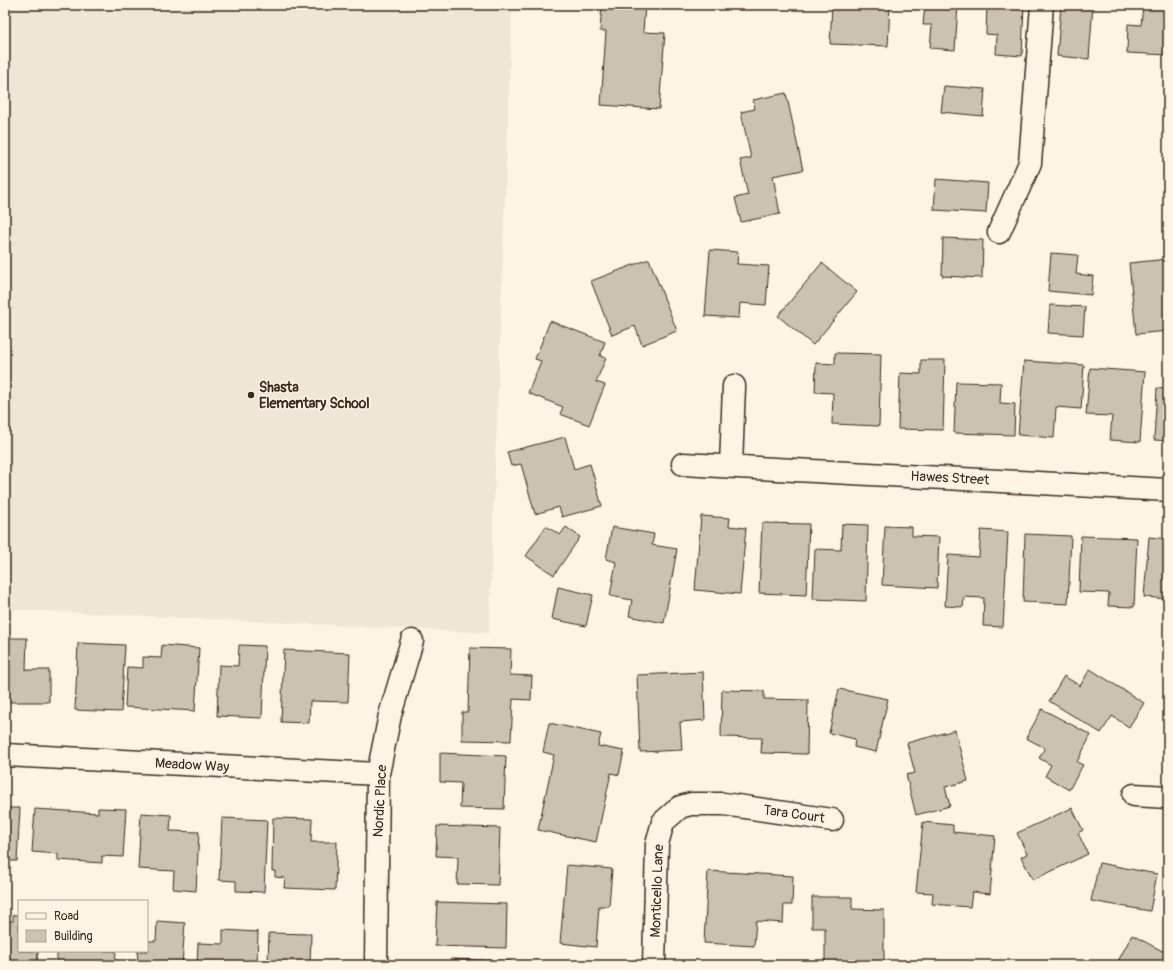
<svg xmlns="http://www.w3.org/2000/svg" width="1173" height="970" viewBox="0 0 1173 970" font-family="Pangolin,sans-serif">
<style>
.built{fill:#eee6d6}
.building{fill:#ccc2b3;stroke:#3b2a1e}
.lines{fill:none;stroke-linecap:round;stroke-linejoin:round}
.minor-casing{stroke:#3b2a1e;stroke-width:25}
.minor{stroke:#fcf5e5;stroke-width:22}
.poi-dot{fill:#3b2a1e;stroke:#fcf5e5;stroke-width:1.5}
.labels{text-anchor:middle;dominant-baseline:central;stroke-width:3;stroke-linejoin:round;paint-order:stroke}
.poi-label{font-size:14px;font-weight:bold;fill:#3b2a1e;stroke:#fcf5e5;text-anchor:start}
.street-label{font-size:14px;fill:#3b2a1e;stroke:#fcf5e5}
</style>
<rect width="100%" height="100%" fill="#fcf5e5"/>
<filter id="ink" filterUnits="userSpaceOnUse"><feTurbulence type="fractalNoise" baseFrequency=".025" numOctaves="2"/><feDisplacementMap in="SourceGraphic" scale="8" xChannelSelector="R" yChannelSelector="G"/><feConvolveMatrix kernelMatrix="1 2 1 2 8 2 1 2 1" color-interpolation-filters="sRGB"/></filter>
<g filter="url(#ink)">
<polygon class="built" points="5,5 512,5 489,633 5,609"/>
<g class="building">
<polygon points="602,5 645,5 643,32 665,33 659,109 601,105 606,31 600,31"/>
<polygon points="832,5 890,5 888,46 830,44"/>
<polygon points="925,5 958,5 955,50 930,48 932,25 923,25"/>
<polygon points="987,5 1024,5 1022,56 996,54 997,35 986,34"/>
<polygon points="1061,5 1093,5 1089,59 1057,56"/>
<polygon points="1143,5 1168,5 1168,55 1127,53 1128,24 1141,25"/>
<polygon points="944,86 985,89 983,116 941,112"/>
<polygon points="786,93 803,170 773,176 780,214 741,222 735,198 748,195 740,160 751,158 741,112 755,109 753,100"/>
<polygon points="936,179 988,183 986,213 934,210"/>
<polygon points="943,238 983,240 982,278 942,276"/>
<polygon points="710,250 738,252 737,264 769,266 766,305 740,303 739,318 705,316"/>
<polygon points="1051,253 1078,255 1076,274 1093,276 1091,295 1048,291"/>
<polygon points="649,259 677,331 642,345 635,326 612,335 591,281"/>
<polygon points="1168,259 1168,331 1136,334 1129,263"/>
<polygon points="822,263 857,292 813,345 778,316"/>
<polygon points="1050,305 1085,307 1083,335 1048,333"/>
<polygon points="550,321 605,342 600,356 606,358 596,382 605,385 589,425 560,414 563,407 528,393 541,361 535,359"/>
<polygon points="835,353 881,354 879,426 832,424 833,393 815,392 816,363 835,364"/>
<polygon points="921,360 945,360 943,430 898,429 900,373 921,374"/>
<polygon points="1024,361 1084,365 1081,409 1056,407 1054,438 1018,435"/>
<polygon points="1090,368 1145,372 1140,442 1110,440 1112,416 1086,415"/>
<polygon points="956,382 1001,383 1000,403 1015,404 1014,435 954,433"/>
<polygon points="1157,388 1168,389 1168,441 1154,440"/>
<polygon points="565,437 574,469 590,464 602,506 562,517 559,507 535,514 521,464 511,466 507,452"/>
<polygon points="701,516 730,518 729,526 746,528 740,594 695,590"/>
<polygon points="762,523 809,524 806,595 759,593"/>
<polygon points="842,524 868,525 866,601 813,599 815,549 841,550"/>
<polygon points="546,526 560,535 566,527 580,537 554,575 526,556"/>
<polygon points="885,526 912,527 912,536 939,537 937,588 882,585"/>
<polygon points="612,527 654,534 652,545 677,549 664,623 629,616 632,600 610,596 616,562 606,559"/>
<polygon points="981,530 1008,532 1003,627 983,626 984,598 964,597 963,607 945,606 948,555 979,557"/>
<polygon points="1025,534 1071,536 1068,604 1023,602"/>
<polygon points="1081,536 1137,538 1134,607 1108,606 1109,593 1079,592"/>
<polygon points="1149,537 1168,539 1168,599 1144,597"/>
<polygon points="558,587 593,595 586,626 552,619"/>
<polygon points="5,638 27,638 26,670 49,670 49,702 5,702"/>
<polygon points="78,643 125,645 121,712 75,710"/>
<polygon points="162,645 199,648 195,711 125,707 127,667 143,668 143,657 161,658"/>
<polygon points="239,645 265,646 262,718 217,716 219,665 238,666"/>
<polygon points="470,648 511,649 510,675 532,676 531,700 513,699 511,741 462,740 462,712 468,712"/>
<polygon points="284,650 350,653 348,702 310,701 309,723 281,722"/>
<polygon points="1090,669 1144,703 1129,727 1112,716 1101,733 1049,701 1064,676 1080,686"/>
<polygon points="703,672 705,720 680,722 682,750 640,752 637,675"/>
<polygon points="839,689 888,699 876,752 854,747 855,739 829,733"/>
<polygon points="722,690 764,691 764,699 808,700 807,754 761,753 762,738 721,737"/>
<polygon points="1042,709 1091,735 1077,762 1083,765 1069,790 1045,776 1051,765 1039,758 1045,748 1026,738"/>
<polygon points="549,723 601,734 598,746 624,751 619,775 611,773 596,842 538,830 554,755 543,752"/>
<polygon points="955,730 968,781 945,787 950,806 916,815 906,775 915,773 907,743"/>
<polygon points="440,753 506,756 504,809 460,808 461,783 440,782"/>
<polygon points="5,808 20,808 17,861 5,861"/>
<polygon points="98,808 126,809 123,857 102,856 102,863 58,860 58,854 32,852 35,809 98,813"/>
<polygon points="1072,808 1083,830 1078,833 1088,854 1033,880 1021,857 1027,854 1017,833"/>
<polygon points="141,813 171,815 170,831 199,832 196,891 173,889 174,871 138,869"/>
<polygon points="222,818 267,820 264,892 236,891 236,881 219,880"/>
<polygon points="273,818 312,819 311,842 337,842 335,890 284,888 285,878 275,877 275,871 272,871"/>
<polygon points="923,822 953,825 953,832 995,836 990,894 972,892 970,907 932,904 933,893 916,892"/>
<polygon points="437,826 500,828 498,885 457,884 458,857 436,856"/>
<polygon points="1099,863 1157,874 1150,911 1091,901"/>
<polygon points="567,865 612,869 609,906 599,906 596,947 560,943"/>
<polygon points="1165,869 1168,869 1168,901"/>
<polygon points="708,871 793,876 792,905 784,905 783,923 756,921 754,946 704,943"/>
<polygon points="812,897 852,897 852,909 884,910 884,965 825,965 825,928 812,928"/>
<polygon points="437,902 507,904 506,948 435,946"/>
<polygon points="13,915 19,915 19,951 38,951 37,965 5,965 5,921 13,921"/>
<polygon points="157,921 185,923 182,965 137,965 138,951 147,951 147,941 156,941"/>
<polygon points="223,930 258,932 257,965 197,965 198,943 223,944"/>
<polygon points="269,933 311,934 310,965 268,965"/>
<polygon points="1132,935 1168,954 1168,965 1116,965"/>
<polygon points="57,951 116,951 115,965 57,965"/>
<polygon points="450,959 511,961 511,965 450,965"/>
</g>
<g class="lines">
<defs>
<g id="minor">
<polyline points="999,232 1030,163 1042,5"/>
<polyline points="683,464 1168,490"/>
<polyline points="731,466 734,386"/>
<polyline points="5,755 378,774"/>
<polyline points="1134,795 1168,797"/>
<polyline points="376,965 378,774 390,715 412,641"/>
<polyline points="654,965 657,844 663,822 680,807 691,804 724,804 832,820"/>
</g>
</defs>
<use href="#minor" class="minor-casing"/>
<use href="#minor" class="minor"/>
</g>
</g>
<circle class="poi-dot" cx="251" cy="395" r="4"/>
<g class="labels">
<g class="poi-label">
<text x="259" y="387">Shasta<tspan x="259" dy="16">Elementary School</tspan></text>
</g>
<g class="street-label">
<text transform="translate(950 478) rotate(3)">Hawes Street</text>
<text transform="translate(192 765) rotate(3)">Meadow Way</text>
<text transform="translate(380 801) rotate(-87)">Nordic Place</text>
<text transform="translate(794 814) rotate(8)">Tara Court</text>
<text transform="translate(657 891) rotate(-88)">Monticello Lane</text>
</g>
</g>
<rect width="1173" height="970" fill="none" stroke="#fcf5e5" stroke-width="20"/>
<rect x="10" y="10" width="1153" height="950" fill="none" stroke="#3b2a1e" stroke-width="1.5" filter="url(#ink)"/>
<rect x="18" y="900" width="130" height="52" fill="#fcf5e5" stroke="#afa495"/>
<rect x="26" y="913" width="20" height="6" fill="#fcf5e5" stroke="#afa495"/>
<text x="54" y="920" font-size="12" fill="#3b2a1e">Road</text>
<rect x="26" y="930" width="20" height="12" fill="#ccc2b3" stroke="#afa495"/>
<text x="54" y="940" font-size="12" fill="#3b2a1e">Building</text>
</svg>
